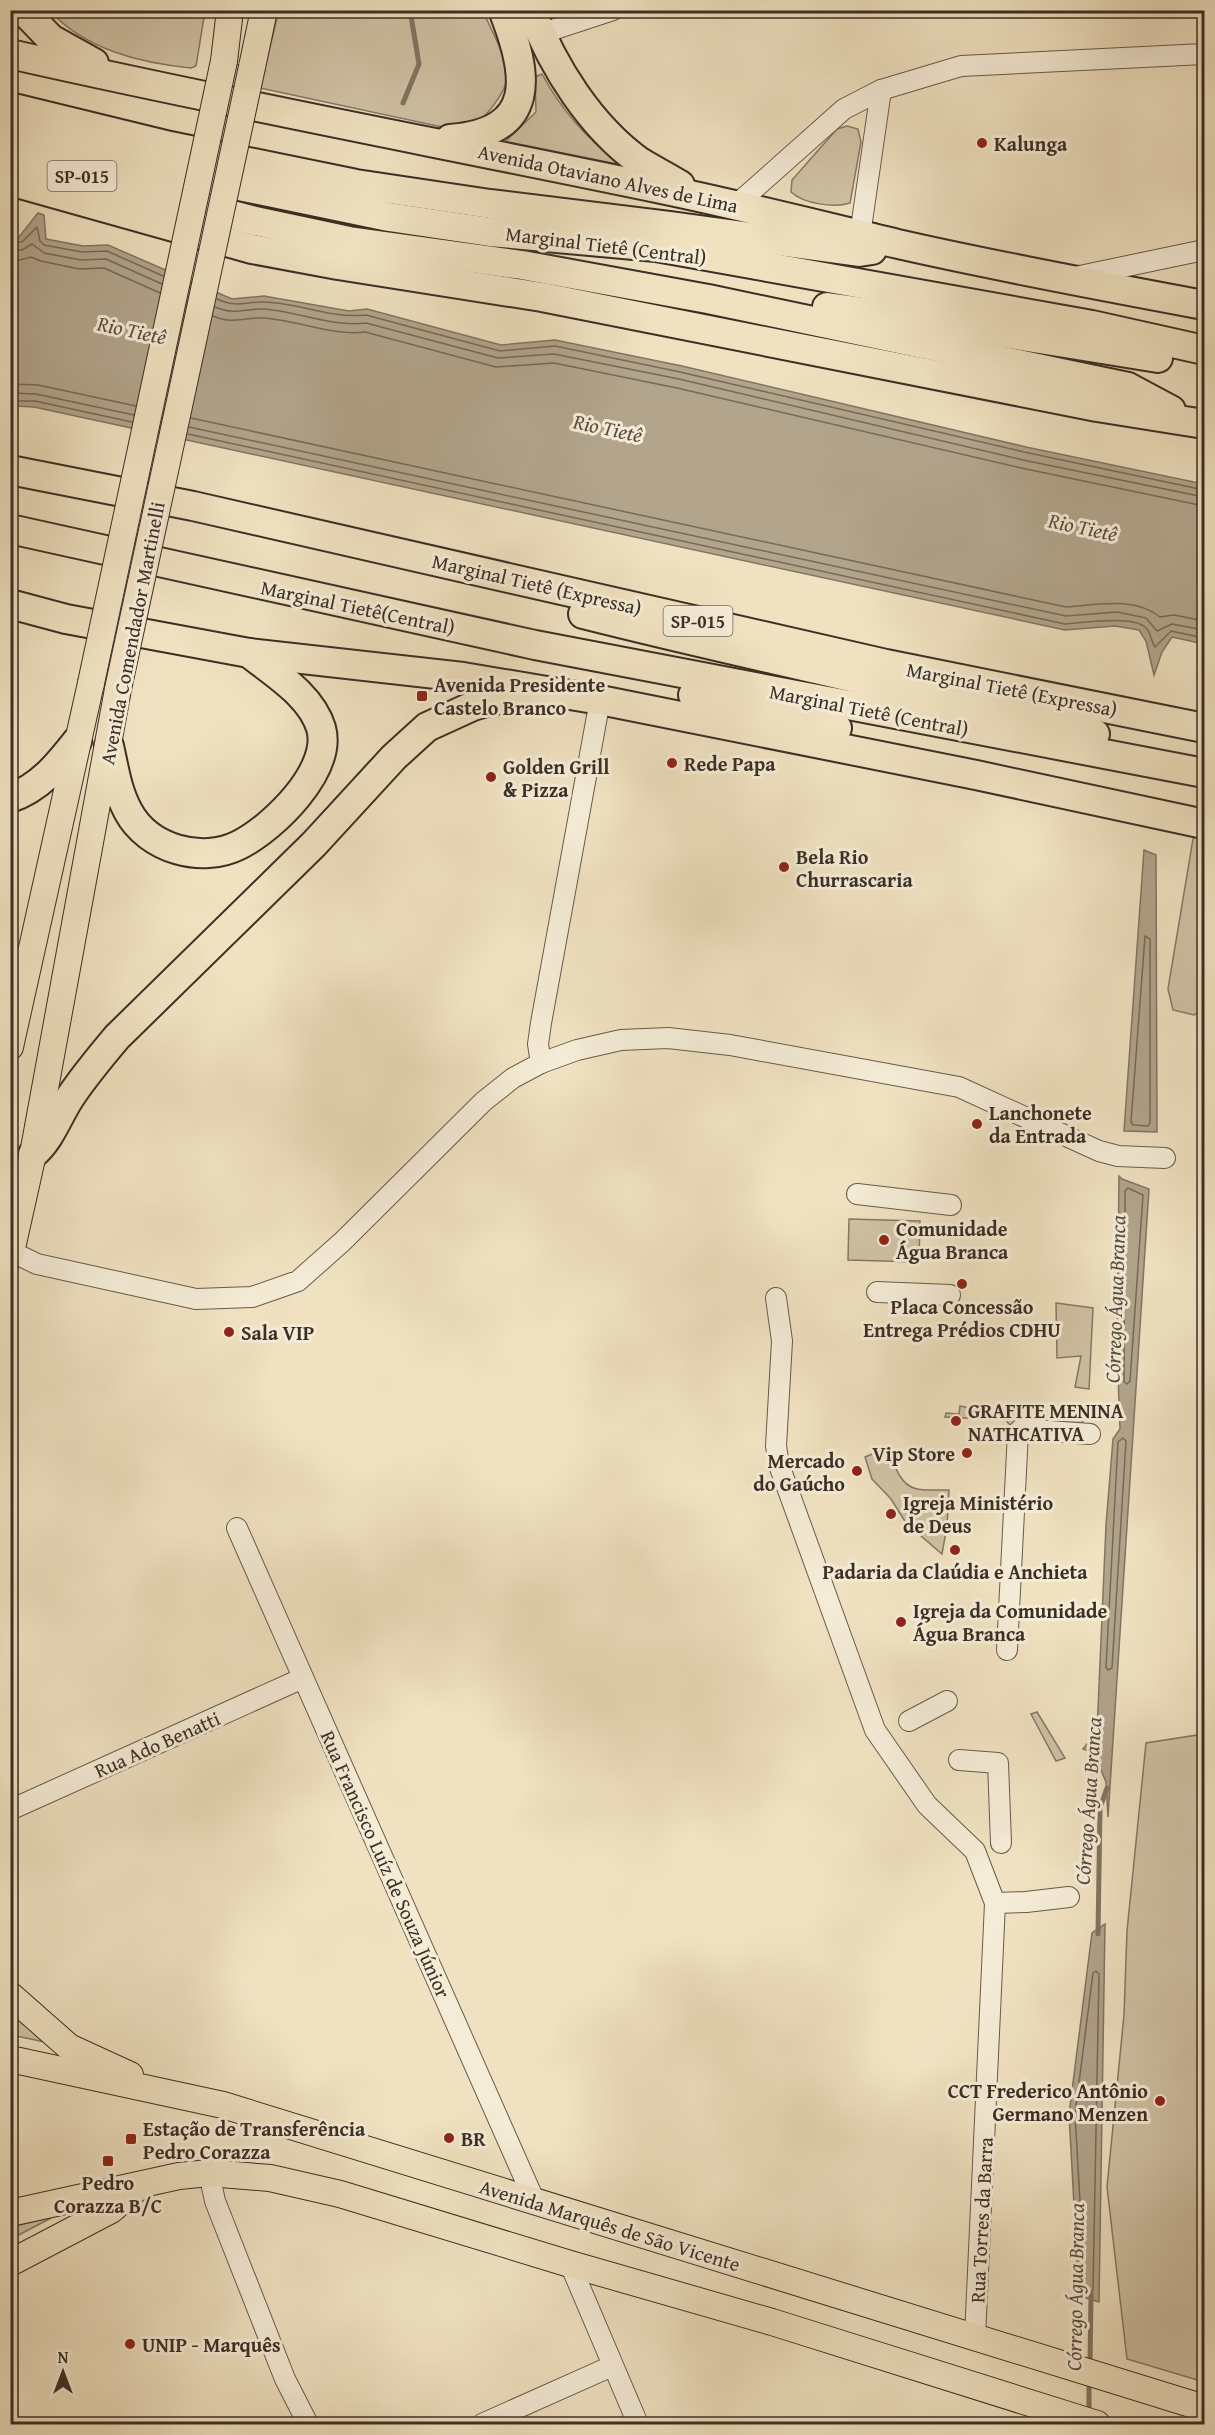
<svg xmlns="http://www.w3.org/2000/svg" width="1215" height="2435" viewBox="0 0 1215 2435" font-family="'Gentium Book Plus',serif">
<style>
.green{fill:#d1c3a6;stroke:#867866;stroke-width:1.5}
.water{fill:#b2a58c;stroke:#827563;stroke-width:1.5}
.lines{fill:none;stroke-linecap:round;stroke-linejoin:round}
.shore{stroke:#766a58;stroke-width:1.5}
.stream{stroke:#827563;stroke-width:5}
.minor-casing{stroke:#685b4c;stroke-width:22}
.major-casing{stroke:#3b2e25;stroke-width:28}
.highway-casing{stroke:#3b2e25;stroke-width:32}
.minor{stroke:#f5ecd7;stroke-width:20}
.major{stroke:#f0e2c1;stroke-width:26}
.highway{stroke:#f0e2c1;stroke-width:28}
.major-bridge-casing{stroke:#3b2e25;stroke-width:28;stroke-linecap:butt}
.major-bridge{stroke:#f0e2c1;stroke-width:26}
.poi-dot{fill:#8f2418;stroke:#f5ecd7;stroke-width:2}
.labels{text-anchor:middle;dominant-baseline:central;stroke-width:6;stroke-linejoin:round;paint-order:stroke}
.shield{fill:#f5ecd7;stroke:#73675a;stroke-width:1.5}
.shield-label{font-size:18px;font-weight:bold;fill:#3b2e25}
.poi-label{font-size:20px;font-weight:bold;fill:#3b2e25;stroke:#f5ecd7;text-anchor:start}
.street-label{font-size:20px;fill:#3b2e25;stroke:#f5ecd7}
.water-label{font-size:21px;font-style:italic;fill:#594c3f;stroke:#f5ecd7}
</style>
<rect width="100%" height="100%" fill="#f0e2c1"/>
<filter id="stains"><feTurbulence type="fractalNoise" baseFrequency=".00333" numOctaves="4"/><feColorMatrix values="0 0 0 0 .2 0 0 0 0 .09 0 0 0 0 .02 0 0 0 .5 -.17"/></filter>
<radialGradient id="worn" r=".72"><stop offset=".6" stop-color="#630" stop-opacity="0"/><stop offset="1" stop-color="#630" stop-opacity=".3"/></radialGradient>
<g class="green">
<path d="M279,10L483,11C490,28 507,57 507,76C507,91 484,122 469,126C461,128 450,127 442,127L260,88Z"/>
<path d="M50,11H205L196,66L191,68C141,63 86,50 50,11Z"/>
<path d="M542,74C561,109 584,137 616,160L615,164L509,144L506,141L536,112L535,77Z"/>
<path d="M847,126L858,129L861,142L850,203C834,208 804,204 791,192L792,180L837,129Z"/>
<polygon points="1194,833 1204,835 1204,1009 1194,1015 1173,1010 1168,989"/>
<polygon points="849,1219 920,1221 919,1262 848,1260"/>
<polygon points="1056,1303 1093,1308 1089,1389 1075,1387 1081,1356 1057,1358"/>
<polygon points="960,1406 974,1409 975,1411 1000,1411 1005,1409 1023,1422 1042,1423 1052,1412 1082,1415 1083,1426 1017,1430 1008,1423 1005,1417 1004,1420 945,1417 946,1413 959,1414"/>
<path d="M877,1452L889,1453C894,1460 895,1469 900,1476C911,1495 930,1489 949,1490L947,1526L942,1554L906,1523L891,1499L872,1479L865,1457Z"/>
<polygon points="1037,1712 1065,1758 1056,1761 1031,1714"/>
<polygon points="1204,1734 1204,2382 1127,2359 1107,2187 1124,2015 1127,1931 1146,1743"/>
<polygon points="10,2004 45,2042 11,2035"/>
<polygon points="53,2217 11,2239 11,2227"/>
</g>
<g class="water">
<polygon points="38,213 44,215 46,239 83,246 108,245 232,299 264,296 349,311 367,309 501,345 555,340 682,366 1026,447 1204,484 1204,644 1172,637 1162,652 1154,675 1146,641 1139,630 1115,626 1065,630 34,407 14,406 15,427 10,417 10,236 19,237"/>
<polygon points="1144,850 1156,855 1157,1132 1124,1131"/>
<polygon points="1119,1176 1122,1179 1149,1189 1108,1817 1106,1782 1094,1753 1083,1749 1097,1732 1106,1525 1113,1439 1120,1429 1117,1347"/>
<polygon points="1105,1924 1099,2302 1079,2296 1069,2114 1092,1933"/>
</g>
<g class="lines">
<g class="shore">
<polyline points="10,242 22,242 37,227 40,241 44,245 82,252 107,251 163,276"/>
<polyline points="10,250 22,250 32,244 44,253 81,260 106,259 162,284"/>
<polyline points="10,259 20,260 31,257 41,261 79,269 104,268 160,293"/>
<path d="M217,299C237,308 243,302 263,302C298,302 329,319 366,315L500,351L555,346L680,372L1024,452L1204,490"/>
<path d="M215,307C237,316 244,308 265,309C299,312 331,327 366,323L498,358L554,354L679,379L1023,460L1204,497"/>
<path d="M213,316C234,325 243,317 263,318C298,320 330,336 365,332L496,367L554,363L677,388L1021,468L1204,506"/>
<polyline points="10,384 38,385 136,406"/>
<polyline points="10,393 36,394 134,415"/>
<polyline points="10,401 35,401 132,422"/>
<path d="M191,418L1066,607C1097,605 1134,596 1160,617L1174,615L1204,621"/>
<polyline points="189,427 1066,616 1117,612 1146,618 1157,631 1172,624 1204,630"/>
<path d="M188,434L1065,624C1083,623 1131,615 1145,627C1151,631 1151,642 1155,647L1171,631L1204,638"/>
<polygon points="1145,936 1150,939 1150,1123 1148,1126 1133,1125 1131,1122"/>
<polygon points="1128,1188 1143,1195 1130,1381 1127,1384 1124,1382 1125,1191"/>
<polygon points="1123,1438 1126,1441 1112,1668 1108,1670 1106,1667 1118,1442"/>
<polygon points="1096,1971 1099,1974 1093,2290 1090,2293 1085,2289 1075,2114 1093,1973"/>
</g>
<g class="stream">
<polyline points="403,103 419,64 410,10"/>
<polyline points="1098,1934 1100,1808 1107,1788"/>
<polyline points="1090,2366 1091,2294"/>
<polyline points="1089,2414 1089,2381"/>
</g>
<defs>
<g id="minor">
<polyline points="540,34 613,10"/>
<polyline points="736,205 844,109 881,90 961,66 1204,54"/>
<polyline points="860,235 881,90"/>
<polyline points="1075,277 1204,250"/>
<polyline points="541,1063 538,1044 541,1023 600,700"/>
<polyline points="857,1194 951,1205"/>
<polyline points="12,1252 37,1264 196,1299 252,1297 298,1281 342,1242 484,1101 513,1078 541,1063 577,1050 621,1040 668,1038 730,1045 959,1087 1099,1151 1118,1156 1165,1158"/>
<polyline points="877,1292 950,1295"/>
<polyline points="776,1298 782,1341 776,1446 779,1465 875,1730 927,1805 975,1851 995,1903 975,2337"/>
<polyline points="237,1528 535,2202"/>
<polyline points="1007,1650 1018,1432 1021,1429 1090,1434"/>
<polyline points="909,1721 947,1701"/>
<polyline points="959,1760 998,1763 1001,1843"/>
<polyline points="10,1810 303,1678"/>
<polyline points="995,1903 1026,1902 1069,1897"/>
<polyline points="209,2173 215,2201 285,2379 308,2424"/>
<polyline points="570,2264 638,2424"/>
<polyline points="482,2424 612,2366"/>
</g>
<g id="major">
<polyline points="224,61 230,10"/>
<polyline points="252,67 264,10"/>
<polyline points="10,1047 91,683"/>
<polyline points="10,1257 33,1154 118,689"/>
<polyline points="10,1995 69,2047 130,2075"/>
<polyline points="10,2059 223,2105 1204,2408"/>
<polyline points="10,2213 179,2176 209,2173 270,2178 340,2194 570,2264 772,2322 1097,2424"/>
<polyline points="10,2263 111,2210 136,2189"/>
</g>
<g id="highway">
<polyline points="23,10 51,39 94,63"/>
<path d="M531,10C553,67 590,126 640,162C653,170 667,177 680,185"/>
<path d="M10,54C230,104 451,145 671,191C747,207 822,226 898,244C999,267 1102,286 1204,305"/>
<polyline points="10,107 170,146 356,184 490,204 669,226 859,252 872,250"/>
<polyline points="10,129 82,152 162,170 389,217 490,232 656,247 1092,325 1204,350"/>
<path d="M450,139C538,132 529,75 503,10"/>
<polyline points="10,157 255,221 349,241 522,265 708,299 1128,387 1171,410"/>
<polyline points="10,181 252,249 338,265 542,297 1097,407 1204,424"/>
<polyline points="827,307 930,321 1158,358"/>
<polyline points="10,470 193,506 886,664 1204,728"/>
<polyline points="10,529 535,645 1204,773"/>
<polyline points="10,604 66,619 249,653 463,677 600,700 976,775 1204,824"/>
<path d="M583,614C753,657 925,692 1095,734"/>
<polyline points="693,695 837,728"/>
<path d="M109,746C114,768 117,791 128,811C148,849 202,864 239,845C273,828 333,770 321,728C311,695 275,674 249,653"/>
<path d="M10,798C40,788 58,765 77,741"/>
<path d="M33,1154C51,1139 58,1115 71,1096C85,1075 101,1056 117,1037L314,844L394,757L427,727L473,706L493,700L528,696"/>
</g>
</defs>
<use href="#minor" class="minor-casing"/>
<use href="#major" class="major-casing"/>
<use href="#highway" class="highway-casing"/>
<use href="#minor" class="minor"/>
<use href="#major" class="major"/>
<use href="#highway" class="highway"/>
<defs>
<g id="major-bridge">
<polyline points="91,683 224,61"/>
<polyline points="118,689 252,67"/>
</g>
</defs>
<use href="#major-bridge" class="major-bridge-casing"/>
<use href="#major-bridge" class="major-bridge"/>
</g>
<g class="poi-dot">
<circle cx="982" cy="143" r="6"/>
<rect x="416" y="690" width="12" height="12" rx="3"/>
<circle cx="672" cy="763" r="6"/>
<circle cx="491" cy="777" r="6"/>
<circle cx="784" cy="867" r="6"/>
<circle cx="977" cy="1124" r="6"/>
<circle cx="884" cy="1240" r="6"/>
<circle cx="962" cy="1284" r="6"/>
<circle cx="229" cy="1332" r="6"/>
<circle cx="956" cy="1421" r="6"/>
<circle cx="967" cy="1453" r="6"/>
<circle cx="857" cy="1471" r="6"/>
<circle cx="891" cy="1514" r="6"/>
<circle cx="955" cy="1550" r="6"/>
<circle cx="901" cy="1622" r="6"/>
<circle cx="1160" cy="2101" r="6"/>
<circle cx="449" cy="2138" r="6"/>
<rect x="125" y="2133" width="12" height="12" rx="3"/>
<rect x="102" y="2155" width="12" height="12" rx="3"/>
<circle cx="130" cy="2344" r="6"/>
</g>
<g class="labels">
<g class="shield">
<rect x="47.5" y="161" width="69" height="30" rx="4.5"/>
<rect x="663.5" y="606" width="69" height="30" rx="4.5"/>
</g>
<g class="shield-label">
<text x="82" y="176">SP-015</text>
<text x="698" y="621">SP-015</text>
</g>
<g class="poi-label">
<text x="994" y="143">Kalunga</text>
<text x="434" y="684">Avenida Presidente<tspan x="434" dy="23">Castelo Branco</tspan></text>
<text x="684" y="763">Rede Papa</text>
<text x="503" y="766">Golden Grill<tspan x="503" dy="23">&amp; Pizza</tspan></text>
<text x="796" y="856">Bela Rio<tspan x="796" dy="23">Churrascaria</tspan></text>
<text x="989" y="1112">Lanchonete<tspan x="989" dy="23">da Entrada</tspan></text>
<text x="896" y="1228">Comunidade<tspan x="896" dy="23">Água Branca</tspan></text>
<text x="962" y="1306" text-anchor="middle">Placa Concessão<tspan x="962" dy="23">Entrega Prédios CDHU</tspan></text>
<text x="241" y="1332">Sala VIP</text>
<text x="968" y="1410">GRAFITE MENINA<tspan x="968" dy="23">NATHCATIVA</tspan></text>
<text x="955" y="1453" text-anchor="end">Vip Store</text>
<text x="845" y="1460" text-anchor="end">Mercado<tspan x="845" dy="23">do Gaúcho</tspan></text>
<text x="903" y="1502">Igreja Ministério<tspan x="903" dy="23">de Deus</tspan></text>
<text x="955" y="1571" text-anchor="middle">Padaria da Claúdia e Anchieta</text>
<text x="913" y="1610">Igreja da Comunidade<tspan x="913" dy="23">Água Branca</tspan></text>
<text x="1148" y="2090" text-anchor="end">CCT Frederico Antônio<tspan x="1148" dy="23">Germano Menzen</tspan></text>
<text x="143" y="2128">Estação de Transferência<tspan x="143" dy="23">Pedro Corazza</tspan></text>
<text x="461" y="2138">BR</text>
<text x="108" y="2182" text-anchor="middle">Pedro<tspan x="108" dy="23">Corazza B/C</tspan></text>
<text x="142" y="2344">UNIP - Marquês</text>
</g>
<g class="street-label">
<text transform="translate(608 178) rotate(12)">Avenida Otaviano Alves de Lima</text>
<text transform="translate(606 245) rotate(7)">Marginal Tietê (Central)</text>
<text transform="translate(537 584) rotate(13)">Marginal Tietê (Expressa)</text>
<text transform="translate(358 607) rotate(12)">Marginal Tietê(Central)</text>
<text transform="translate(132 633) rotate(-79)">Avenida Comendador Martinelli</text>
<text transform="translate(1012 689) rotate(11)">Marginal Tietê (Expressa)</text>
<text transform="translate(869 710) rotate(11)">Marginal Tietê (Central)</text>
<text transform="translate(157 1744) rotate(-24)">Rua Ado Benatti</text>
<text transform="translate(386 1864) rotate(66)">Rua Francisco Luíz de Souza Júnior</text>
<text transform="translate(981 2220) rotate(-87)">Rua Torres da Barra</text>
<text transform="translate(610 2225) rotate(17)">Avenida Marquês de São Vicente</text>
</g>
<g class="water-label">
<text transform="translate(132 330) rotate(12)">Rio Tietê</text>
<text transform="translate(608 428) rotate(12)">Rio Tietê</text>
<text transform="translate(1083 527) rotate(12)">Rio Tietê</text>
<text transform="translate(1115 1299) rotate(-88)">Córrego Água Branca</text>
<text transform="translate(1088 1801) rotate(-86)">Córrego Água Branca</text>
<text transform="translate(1075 2287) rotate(-89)">Córrego Água Branca</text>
</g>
</g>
<rect width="1215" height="2435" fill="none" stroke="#f0e2c1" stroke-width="36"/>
<rect x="12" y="12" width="1191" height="2411" fill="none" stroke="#3b2e25" stroke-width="3"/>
<rect x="18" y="18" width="1179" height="2399" fill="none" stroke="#3b2e25" stroke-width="1.5"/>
<g transform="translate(63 2372)" stroke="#f5ecd7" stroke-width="4.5" paint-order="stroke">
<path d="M0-4.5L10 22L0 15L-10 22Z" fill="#3b2e25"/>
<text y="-9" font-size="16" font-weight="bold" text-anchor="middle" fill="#3b2e25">N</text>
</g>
<rect width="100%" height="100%" filter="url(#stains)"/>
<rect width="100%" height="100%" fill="url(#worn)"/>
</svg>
